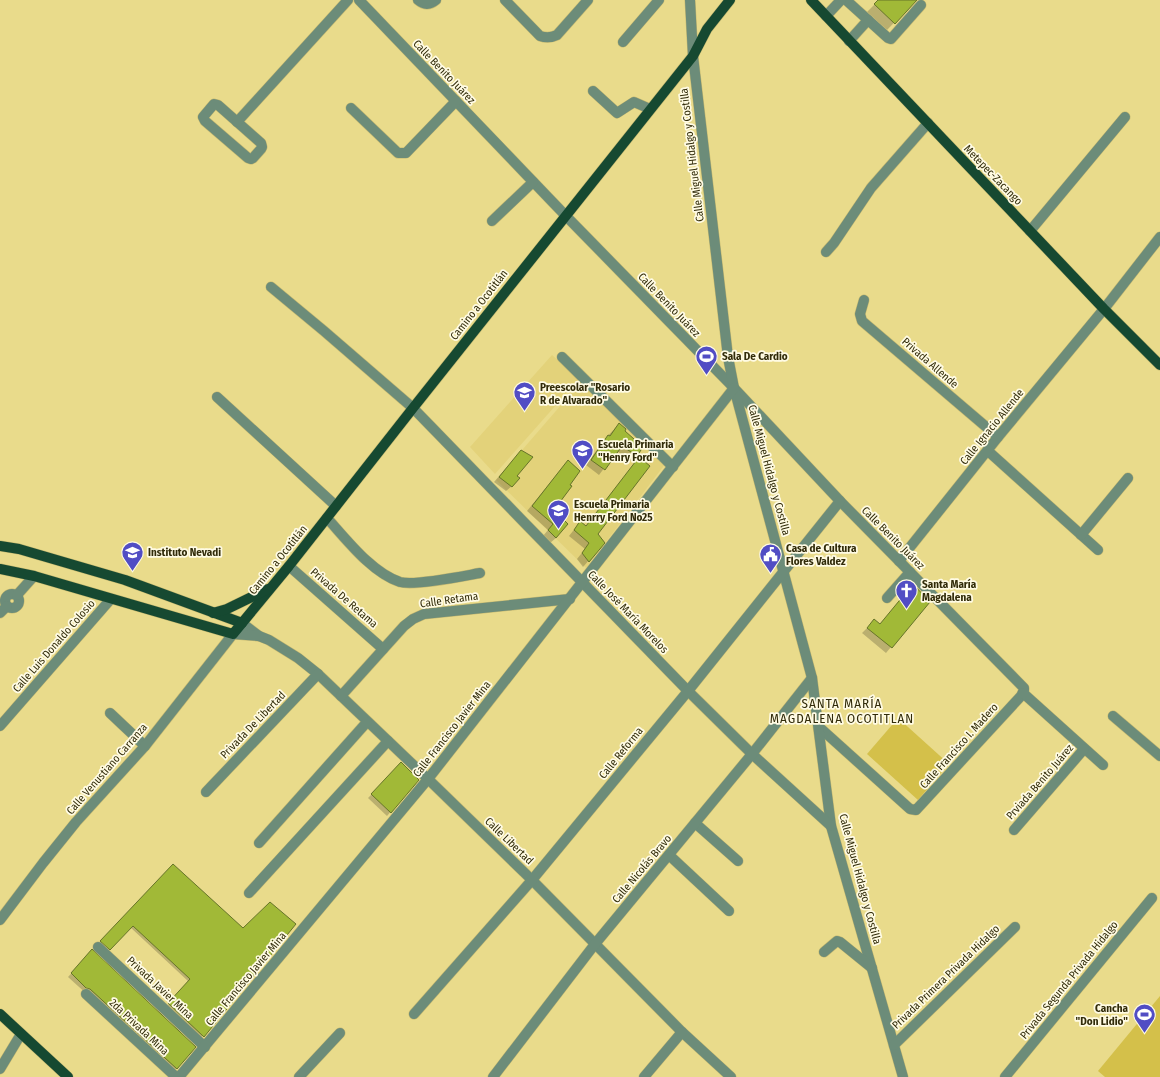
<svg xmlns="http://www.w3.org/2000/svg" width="1160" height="1077" viewBox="0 0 1160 1077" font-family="'Fira Sans Condensed',sans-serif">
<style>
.built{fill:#e3d27a}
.green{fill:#d4c04a}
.shadow{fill:#0003}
.building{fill:#a1b937;stroke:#667429}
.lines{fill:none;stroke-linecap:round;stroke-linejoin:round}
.minor-casing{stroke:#c4b871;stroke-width:11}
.major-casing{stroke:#c4b871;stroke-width:11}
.minor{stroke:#6c8c79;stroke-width:10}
.major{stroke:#164931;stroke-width:10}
.labels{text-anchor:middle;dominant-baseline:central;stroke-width:3.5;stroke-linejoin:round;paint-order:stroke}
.street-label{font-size:11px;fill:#312b09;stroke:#fffbe4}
.poi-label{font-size:11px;font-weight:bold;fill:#312b09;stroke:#fffbe4;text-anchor:start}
.quarter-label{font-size:13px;letter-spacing:1px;fill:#312b09;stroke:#fffbe4}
</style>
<rect width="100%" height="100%" fill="#e9db8b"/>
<g class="built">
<polygon points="552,355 579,379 495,474 470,447"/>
<polygon points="581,382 666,463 586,568 496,480"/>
</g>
<g class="green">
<polygon points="898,718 949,764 918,800 867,754"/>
<polygon points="1160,996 1160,1077 1105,1077 1098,1071"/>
</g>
<g class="shadow">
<polygon points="879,0 916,0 887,30 867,12"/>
<polygon points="619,424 636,455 631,461 617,451 599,475 586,465 603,441"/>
<polygon points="516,457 512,486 506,491 494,482"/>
<polygon points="639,459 596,534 604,543 583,567 577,559 585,549 569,536 580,522 586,526"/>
<polygon points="563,467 552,510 556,538 550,543 543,536 548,530 527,511"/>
<polygon points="928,602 886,653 862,633 869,626 880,625"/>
<polygon points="401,764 418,780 387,816 368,798"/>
<polygon points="173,865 243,930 294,924 201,1038 167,1006 189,982 130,927 107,951 99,943"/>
<polygon points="89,954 194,1047 173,1072 68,977"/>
</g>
<g class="building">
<polygon points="878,0 917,0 895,24 874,4"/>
<polygon points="619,423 626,429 625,431 643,447 637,456 622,446 605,470 591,460 608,435 610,436"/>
<polygon points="521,450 533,457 517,476 520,478 512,487 499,477"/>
<polygon points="639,457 650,466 598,534 605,543 589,562 582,553 589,543 574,530 580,521 586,526"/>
<polygon points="568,460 580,471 570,485 572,486 554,510 568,524 556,538 548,530 553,524 532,506"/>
<polygon points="913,584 930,602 892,648 867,628 874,619 880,624"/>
<polygon points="401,762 419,780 391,813 371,794"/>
<polygon points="173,864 243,928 270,902 296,924 204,1037 168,1003 190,979 133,926 110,950 100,941"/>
<polygon points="92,949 196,1047 177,1069 90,989 86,988 71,973"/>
</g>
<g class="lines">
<defs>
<g id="minor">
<polyline points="359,0 565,215 734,388 840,501 1024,688 1024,690 1021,696 916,810 910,809 819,727"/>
<path d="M418,0C424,5 430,5 436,0"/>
<path d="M505,0L540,36C546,38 551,38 557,35L588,0"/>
<polyline points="690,0 693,56 728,357 734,388 812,678 831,826 903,1077"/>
<polyline points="846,0 888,38 891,39 921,5"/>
<polyline points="826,16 841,0"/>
<polyline points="849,41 868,20"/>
<polyline points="623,42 659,0"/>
<polyline points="593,91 617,113 634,102 650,109"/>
<polygon points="214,104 218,105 261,143 262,147 261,149 253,158 251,159 248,158 205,121 203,117"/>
<polyline points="351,108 398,153 406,153 456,101"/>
<polyline points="237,122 348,0"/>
<polyline points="492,221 533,182"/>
<polyline points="1030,231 1125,117"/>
<polyline points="826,252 834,243 871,188 928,123"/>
<polyline points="271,287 324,331 413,408 688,691 752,754 831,826"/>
<polyline points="864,300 860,314 862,321 998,437"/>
<polyline points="562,357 673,467"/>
<polyline points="217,397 336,506"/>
<polyline points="988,451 1098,550"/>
<path d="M327,518C346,539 372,573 400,582C415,586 463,576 480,573"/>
<polyline points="1081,535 1128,478"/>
<polyline points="899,561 998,437 1104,309 1160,237"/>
<polyline points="289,566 383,649"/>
<circle cx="12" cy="601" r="7"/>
<polyline points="17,595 34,576"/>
<polyline points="887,598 910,572"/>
<polyline points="0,613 7,606"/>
<polyline points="242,623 259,636 269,640 298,658 318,674 428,779 532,880 682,1032 731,1077"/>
<polyline points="1023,693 1103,765"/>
<polyline points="341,696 404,626 413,619 424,614 570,599"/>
<polyline points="110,713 145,746"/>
<polyline points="1113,716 1160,756"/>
<polyline points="0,726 110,600"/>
<polyline points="206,792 318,674"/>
<polyline points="695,823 738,861"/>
<polyline points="1014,830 1084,749"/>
<polyline points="259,843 367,722"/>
<polyline points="669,855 729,911"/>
<polyline points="249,893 388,741"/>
<polyline points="0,920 43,863 76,822 145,746 233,634 259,636"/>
<polyline points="98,947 205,1047"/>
<polyline points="824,952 837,941 840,942 872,968"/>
<polyline points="86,994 176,1077"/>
<polyline points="414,1014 532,880 688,691 840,501"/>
<polyline points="894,1045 1015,927"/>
<polyline points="0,1069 21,1034"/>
<polyline points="179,1077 428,779 734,388"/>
<polyline points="299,1077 340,1033"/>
<polyline points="493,1077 595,944 752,754 812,678"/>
<polyline points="644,1077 682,1032"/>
<polyline points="1005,1077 1152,898"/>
</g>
<g id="major">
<polyline points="811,0 1104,309 1160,365"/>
<polyline points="0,546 19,549 125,580 242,623"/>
<polyline points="0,569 34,576 233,634 289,566 413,408 693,56 707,29 730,0"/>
<polyline points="213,613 227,609 268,589"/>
<polyline points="0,1014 68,1077"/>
</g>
</defs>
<use href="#minor" class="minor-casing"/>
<use href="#major" class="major-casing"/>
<use href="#minor" class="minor"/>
<use href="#major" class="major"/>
</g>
<defs>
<symbol id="stadium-pin" viewBox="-11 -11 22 30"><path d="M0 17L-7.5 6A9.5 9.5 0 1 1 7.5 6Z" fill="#514dc4" stroke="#fffbe4"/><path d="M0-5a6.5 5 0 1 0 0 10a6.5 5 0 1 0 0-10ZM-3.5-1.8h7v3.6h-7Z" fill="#fff"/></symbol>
<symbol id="school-pin" viewBox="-11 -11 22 30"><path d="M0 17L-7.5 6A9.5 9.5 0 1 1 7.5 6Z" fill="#514dc4" stroke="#fffbe4"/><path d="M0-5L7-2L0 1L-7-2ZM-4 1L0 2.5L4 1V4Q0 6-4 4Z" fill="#fff"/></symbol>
<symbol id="civic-pin" viewBox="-11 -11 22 30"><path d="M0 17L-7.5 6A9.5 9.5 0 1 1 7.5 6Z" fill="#514dc4" stroke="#fffbe4"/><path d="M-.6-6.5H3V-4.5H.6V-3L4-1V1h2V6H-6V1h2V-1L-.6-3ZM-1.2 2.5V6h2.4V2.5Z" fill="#fff"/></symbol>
<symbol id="church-pin" viewBox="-11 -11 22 30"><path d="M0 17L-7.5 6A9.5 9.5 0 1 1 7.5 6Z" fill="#514dc4" stroke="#fffbe4"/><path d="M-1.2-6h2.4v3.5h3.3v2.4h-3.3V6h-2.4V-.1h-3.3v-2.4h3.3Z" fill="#fff"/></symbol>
</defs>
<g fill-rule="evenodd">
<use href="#stadium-pin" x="694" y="344" width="25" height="34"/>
<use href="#school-pin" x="512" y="380" width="25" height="34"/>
<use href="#school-pin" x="570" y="438" width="25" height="34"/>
<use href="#school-pin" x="546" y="498" width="25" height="34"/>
<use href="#school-pin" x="120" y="540" width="25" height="34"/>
<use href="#civic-pin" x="758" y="542" width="25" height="34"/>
<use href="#church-pin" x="894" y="578" width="25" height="34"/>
<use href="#stadium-pin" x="1132" y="1002" width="25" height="34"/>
</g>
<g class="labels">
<g class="street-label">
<text transform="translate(444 72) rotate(46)">Calle Benito Juárez</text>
<text transform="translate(692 155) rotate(-97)">Calle Miguel Hidalgo y Costilla</text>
<text transform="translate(993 175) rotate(46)">Metepec-Zacango</text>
<text transform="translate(479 305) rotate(-52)">Camino a Ocotitlán</text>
<text transform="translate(669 305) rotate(46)">Calle Benito Juárez</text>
<text transform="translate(930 363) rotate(41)">Privada Allende</text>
<text transform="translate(992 427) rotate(-51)">Calle Ignacio Allende</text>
<text transform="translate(769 470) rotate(75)">Calle Miguel Hidalgo y Costilla</text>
<text transform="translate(893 538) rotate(45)">Calle Benito Juárez</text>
<text transform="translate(278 560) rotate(-51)">Camino a Ocotitlán</text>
<text transform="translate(344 598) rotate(41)">Privada De Retama</text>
<text transform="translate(449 600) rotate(-8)">Calle Retama</text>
<text transform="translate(628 612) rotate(46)">Calle José María Morelos</text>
<text transform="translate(54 646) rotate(-49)">Calle Luis Donaldo Colosio</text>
<text transform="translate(253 725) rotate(-46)">Privada De Libertad</text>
<text transform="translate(452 729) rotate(-52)">Calle Francisco Javier Mina</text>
<text transform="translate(959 746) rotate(-48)">Calle Francisco I. Madero</text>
<text transform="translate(621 753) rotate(-51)">Calle Reforma</text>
<text transform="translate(107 769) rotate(-49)">Calle Venustiano Carranza</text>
<text transform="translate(1040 782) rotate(-49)">Prviada Benito Juárez</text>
<text transform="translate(509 841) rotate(44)">Calle Libertad</text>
<text transform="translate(642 869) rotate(-50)">Calle Nicolás Bravo</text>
<text transform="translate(860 879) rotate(75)">Calle Miguel Hidalgo y Costilla</text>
<text transform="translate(946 977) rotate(-44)">Privada Primera Privada Hidalgo</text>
<text transform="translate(246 979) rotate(-50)">Calle Francisco Javier Mina</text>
<text transform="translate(1069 980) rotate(-51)">Privada Segunda Privada Hidalgo</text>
<text transform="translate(160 988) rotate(43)">Privada Javier Mina</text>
<text transform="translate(139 1027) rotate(43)">2da Privada Mina</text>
</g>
<g class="poi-label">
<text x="722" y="356">Sala De Cardio</text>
<text x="540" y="387">Preescolar "Rosario<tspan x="540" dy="13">R de Alvarado"</tspan></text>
<text x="598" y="444">Escuela Primaria<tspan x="598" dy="13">"Henry Ford"</tspan></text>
<text x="574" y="504">Escuela Primaria<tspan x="574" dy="13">Henrry Ford No25</tspan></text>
<text x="786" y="548">Casa de Cultura<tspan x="786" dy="13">Flores Valdez</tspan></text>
<text x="148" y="552">Instituto Nevadi</text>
<text x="922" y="584">Santa María<tspan x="922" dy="13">Magdalena</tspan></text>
<text x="1128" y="1008" text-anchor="end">Cancha<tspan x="1128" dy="13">"Don Lidio"</tspan></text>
</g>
<g class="quarter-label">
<text x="842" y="703">SANTA MARÍA<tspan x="842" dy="15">MAGDALENA OCOTITLAN</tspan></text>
</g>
</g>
</svg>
